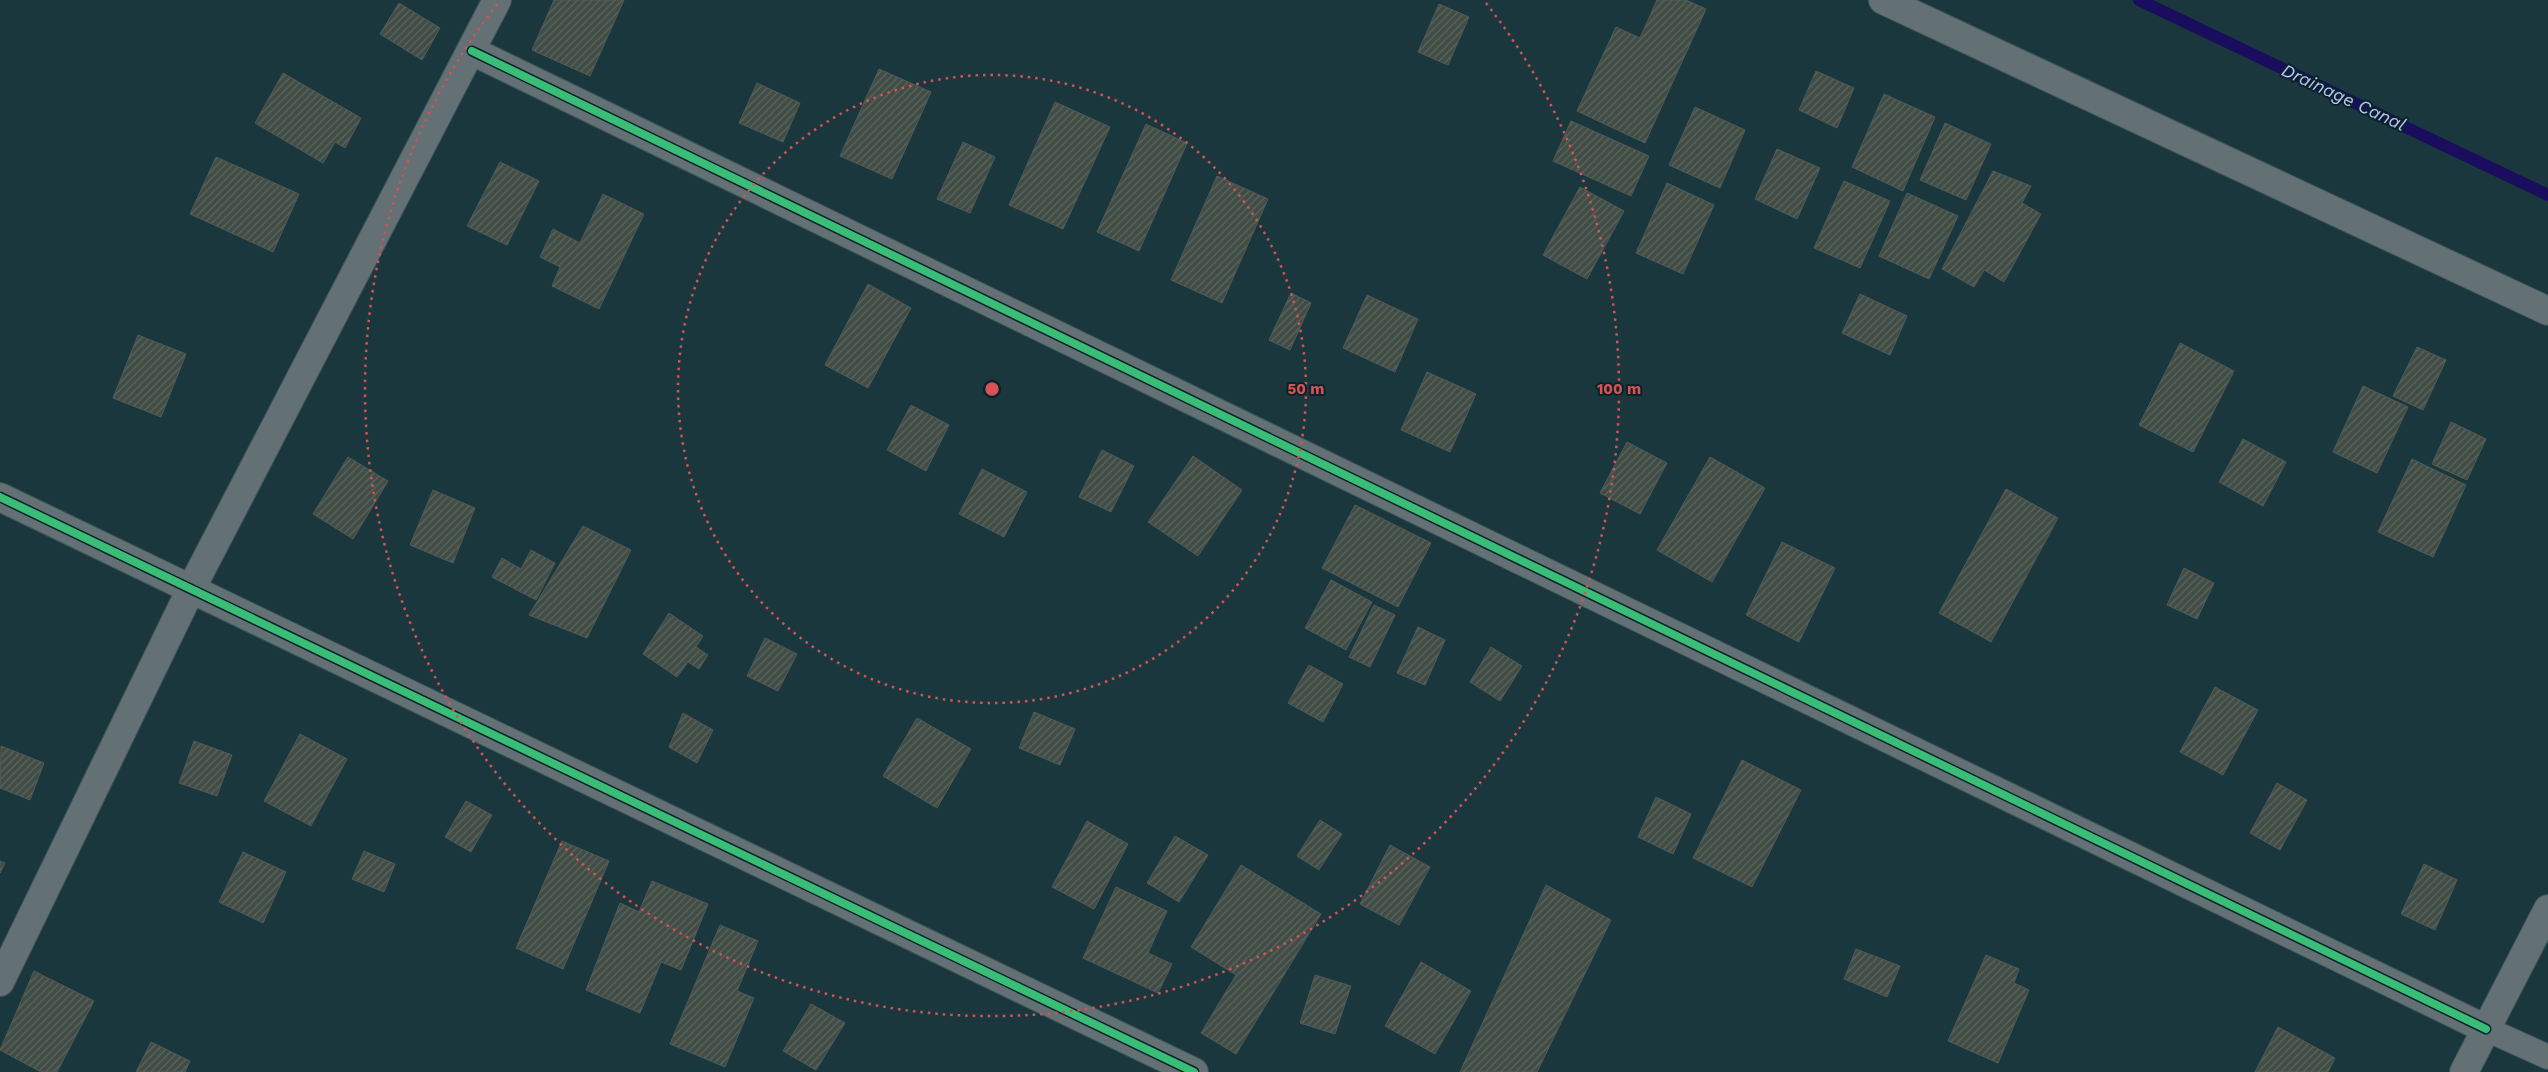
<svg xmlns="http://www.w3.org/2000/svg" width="2548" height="1072" viewBox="0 0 2548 1072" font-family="'Work Sans',sans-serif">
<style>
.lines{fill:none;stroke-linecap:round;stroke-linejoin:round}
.stream{stroke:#1b0d5d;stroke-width:12}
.building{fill:url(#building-hatch);stroke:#505b56}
.lane-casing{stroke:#3d545a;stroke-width:26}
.street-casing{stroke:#3d545a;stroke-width:30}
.lane{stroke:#637175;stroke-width:24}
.street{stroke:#637175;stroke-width:28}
.cycleway-casing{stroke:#09232b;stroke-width:11}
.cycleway{stroke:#3abd76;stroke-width:8}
.ring{fill:none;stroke:#d85153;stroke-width:2.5;stroke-dasharray:2.5 5}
.labels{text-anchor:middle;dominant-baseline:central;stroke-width:4;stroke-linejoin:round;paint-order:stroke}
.water-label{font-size:18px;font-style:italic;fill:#bec4f4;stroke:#09232b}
.centre{fill:#d85153;stroke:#09232b;stroke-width:2.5}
.ring-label{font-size:15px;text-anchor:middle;font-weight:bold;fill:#d85153;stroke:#09232b;stroke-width:4;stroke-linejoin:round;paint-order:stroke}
</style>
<defs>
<pattern id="building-hatch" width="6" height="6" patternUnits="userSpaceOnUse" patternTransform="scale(1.25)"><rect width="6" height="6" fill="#414c45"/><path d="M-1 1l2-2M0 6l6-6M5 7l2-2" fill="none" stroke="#5c6661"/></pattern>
</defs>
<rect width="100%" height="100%" fill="#1b373e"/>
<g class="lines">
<polyline class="stream" points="2139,0 2548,195"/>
</g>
<g class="building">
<polygon points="554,0 624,0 590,76 532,50"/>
<polygon points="1657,0 1686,0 1706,9 1645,143 1577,111 1616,27 1640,38"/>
<polygon points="399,3 440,28 422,60 380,34"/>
<polygon points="1439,4 1469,17 1448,65 1418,52"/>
<polygon points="879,69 931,92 892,179 840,156"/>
<polygon points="1816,71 1854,88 1837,128 1799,110"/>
<polygon points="283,73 361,118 345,148 335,142 323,163 255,123"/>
<polygon points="757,83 800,103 783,142 739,123"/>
<polygon points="1884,94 1935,117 1903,191 1852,167"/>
<polygon points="1055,102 1110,127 1063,229 1009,205"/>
<polygon points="1695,107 1745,130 1720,188 1669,165"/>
<polygon points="1571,121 1649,156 1631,196 1553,161"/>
<polygon points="1945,123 1991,144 1966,200 1920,180"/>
<polygon points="1146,124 1187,143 1139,251 1097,232"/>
<polygon points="963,142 995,157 970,213 937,199"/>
<polygon points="1777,149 1820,168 1797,219 1755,199"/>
<polygon points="216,157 299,194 273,252 190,214"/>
<polygon points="500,162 539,181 507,245 467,226"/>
<polygon points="1993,171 2031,186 2022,203 2041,214 2004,282 1984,270 1974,287 1942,269"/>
<polygon points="1217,176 1268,199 1222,303 1171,280"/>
<polygon points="1844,181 1890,201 1860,268 1814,248"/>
<polygon points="1667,183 1714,205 1683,274 1636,253"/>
<polygon points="1580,187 1624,211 1587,279 1543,255"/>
<polygon points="1907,193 1958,216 1929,279 1879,256"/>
<polygon points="603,194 644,214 599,309 552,286 560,267 540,257 553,229 580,243"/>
<polygon points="868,284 911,308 868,388 825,365"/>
<polygon points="1291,293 1311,303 1290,350 1269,340"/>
<polygon points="1860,294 1907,316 1890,355 1842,333"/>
<polygon points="1367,295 1418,319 1395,372 1343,348"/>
<polygon points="138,335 186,354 161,417 113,398"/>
<polygon points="2180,343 2234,371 2193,452 2139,425"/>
<polygon points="2417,347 2446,360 2423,410 2393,396"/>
<polygon points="1427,372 1476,394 1450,452 1401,430"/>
<polygon points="2363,386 2408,407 2377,473 2333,452"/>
<polygon points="911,405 949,425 926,471 887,450"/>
<polygon points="2451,422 2486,439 2467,480 2432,464"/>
<polygon points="2243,439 2286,462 2263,506 2219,482"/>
<polygon points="1627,442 1667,463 1640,514 1600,493"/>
<polygon points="1102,450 1134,466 1111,512 1079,497"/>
<polygon points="1193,456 1242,490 1198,556 1148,522"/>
<polygon points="348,457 388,481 353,539 313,514"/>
<polygon points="1710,457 1765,488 1712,582 1657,550"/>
<polygon points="2412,459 2466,485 2433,557 2378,532"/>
<polygon points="982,469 1027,492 1004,537 959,514"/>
<polygon points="2006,489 2058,518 1991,642 1939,613"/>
<polygon points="433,490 475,508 453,563 410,545"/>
<polygon points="1355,505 1431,543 1398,607 1322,568"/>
<polygon points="583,526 631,550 587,638 529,615"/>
<polygon points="1782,542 1835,568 1799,642 1746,615"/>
<polygon points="531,550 555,563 536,600 492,577 502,558 521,569"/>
<polygon points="2184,568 2214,583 2197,619 2167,605"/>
<polygon points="1331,580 1372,602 1346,650 1305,628"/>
<polygon points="1374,605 1395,615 1370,667 1349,657"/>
<polygon points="669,613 703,636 696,647 708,655 699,669 688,662 677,677 643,654"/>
<polygon points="1418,627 1445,640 1425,685 1397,673"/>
<polygon points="765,638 797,654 778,691 747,676"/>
<polygon points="1491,647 1522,666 1500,701 1470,682"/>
<polygon points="1309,665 1343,684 1323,722 1288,703"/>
<polygon points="2215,687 2258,710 2223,775 2180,752"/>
<polygon points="1034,712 1075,729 1060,765 1019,748"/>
<polygon points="683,713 713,730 697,763 669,747"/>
<polygon points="917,718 971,749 937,808 883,776"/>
<polygon points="300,734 347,759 311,826 264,801"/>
<polygon points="194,741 232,755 217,796 179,783"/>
<polygon points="1,746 44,763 30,800 0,788"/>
<polygon points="1742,760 1801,790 1752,887 1693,858"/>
<polygon points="2277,783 2307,800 2280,850 2250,833"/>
<polygon points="1656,797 1691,814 1673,854 1638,837"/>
<polygon points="466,801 492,815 471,852 445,837"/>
<polygon points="1320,820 1342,834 1319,870 1297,856"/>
<polygon points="1087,821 1128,844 1094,909 1052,887"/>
<polygon points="1175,836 1208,855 1179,902 1147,883"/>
<polygon points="562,841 609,861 563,969 516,948"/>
<polygon points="1390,845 1430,867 1399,925 1360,904"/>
<polygon points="364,851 395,864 384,892 352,879"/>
<polygon points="243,852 286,872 263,923 219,902"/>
<polygon points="0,861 5,863 0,873"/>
<polygon points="2424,864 2457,880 2435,930 2401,914"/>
<polygon points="1241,865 1321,914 1236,1054 1201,1033 1236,975 1191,947"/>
<polygon points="652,881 708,904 681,970 661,962 640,1013 586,990 620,903 639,912"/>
<polygon points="1546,885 1611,920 1537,1072 1460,1072"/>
<polygon points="1116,887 1167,911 1148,953 1172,964 1158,993 1083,958"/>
<polygon points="720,925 758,941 737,991 754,998 725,1067 670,1044"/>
<polygon points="1856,949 1900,966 1887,997 1844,979"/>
<polygon points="1986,955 2019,969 2014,983 2029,990 1998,1063 1948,1041"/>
<polygon points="1421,962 1471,991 1435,1054 1385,1026"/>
<polygon points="34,971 94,1001 57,1072 41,1072 0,1050"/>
<polygon points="1315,975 1351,986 1335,1034 1300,1023"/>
<polygon points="811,1004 845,1023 816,1070 783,1051"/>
<polygon points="2278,1027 2335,1058 2328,1072 2255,1072"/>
<polygon points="151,1042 190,1061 185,1072 136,1072"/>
</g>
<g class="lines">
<defs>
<polyline id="lane" points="2486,1029 2548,1057"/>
<g id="street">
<polyline points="1883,0 2548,311"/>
<polyline points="472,51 2486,1029"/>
<polyline points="0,497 1194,1072"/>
<polyline points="0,982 191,589 497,0"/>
<polyline points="2464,1072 2548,909"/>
</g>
</defs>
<use href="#lane" class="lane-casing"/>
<use href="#street" class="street-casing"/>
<use href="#lane" class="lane"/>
<use href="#street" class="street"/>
<defs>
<g id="cycleway">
<polyline points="472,51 2486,1029"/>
<polyline points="0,497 1194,1072"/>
</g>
</defs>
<use href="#cycleway" class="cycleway-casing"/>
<use href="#cycleway" class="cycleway"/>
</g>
<g class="ring">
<circle cx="992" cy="389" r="314"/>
<path d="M1486 3A627 627 0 1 1 498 3"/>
</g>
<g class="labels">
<g class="water-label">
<text transform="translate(2344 97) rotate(25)">Drainage Canal</text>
</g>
</g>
<circle cx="992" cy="389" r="8" class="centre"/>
<g class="ring-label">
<text x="1306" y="394">50 m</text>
<text x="1619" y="394">100 m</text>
</g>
</svg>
